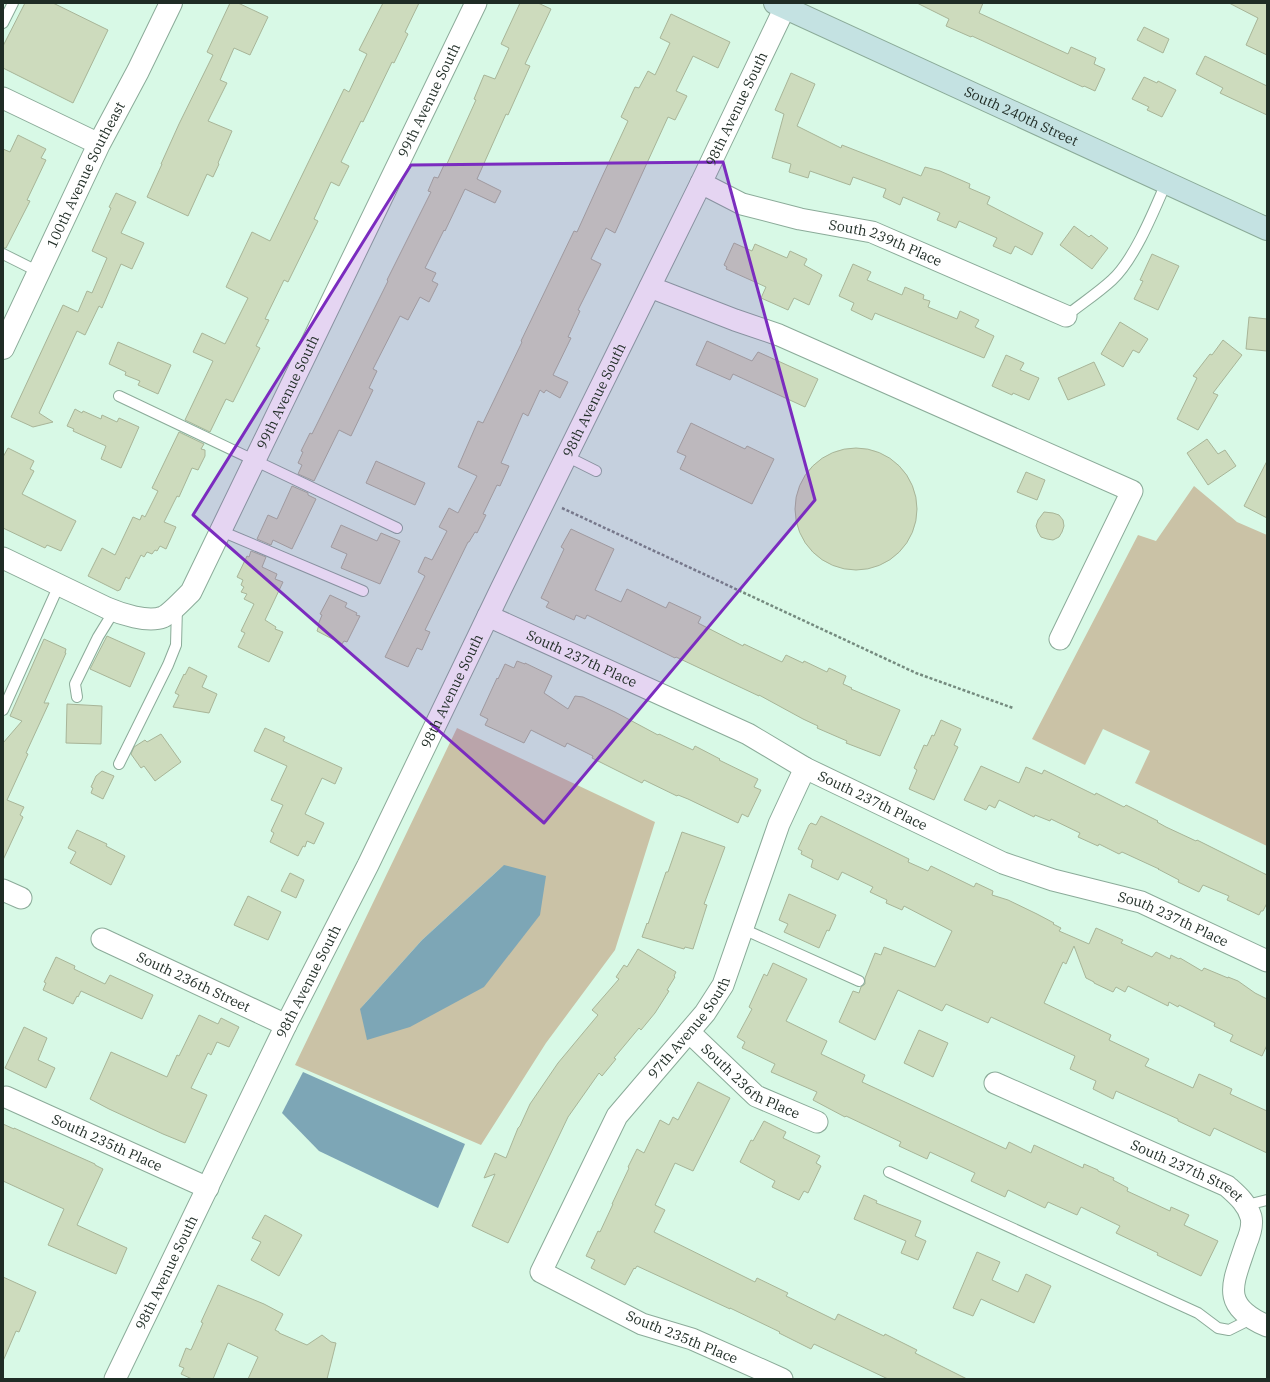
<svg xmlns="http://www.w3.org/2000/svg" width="1270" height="1382" viewBox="0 0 1270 1382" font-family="'IBM Plex Serif',serif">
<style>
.green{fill:#cac2a6;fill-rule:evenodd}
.water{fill:#7da6b6}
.building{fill:#cddbbd;stroke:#a8b598}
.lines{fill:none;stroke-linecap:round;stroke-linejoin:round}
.service-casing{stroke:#8bab99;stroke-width:12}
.minor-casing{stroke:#8bab99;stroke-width:23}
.tertiary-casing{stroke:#8bab99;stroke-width:24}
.secondary-casing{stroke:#8bab99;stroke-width:24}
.path{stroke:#758b7f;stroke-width:2.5;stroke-dasharray:3 2;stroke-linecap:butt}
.service{stroke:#fff;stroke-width:10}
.minor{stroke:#fff;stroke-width:21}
.tertiary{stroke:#fff;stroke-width:22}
.secondary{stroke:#c4e2e2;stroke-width:22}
.marked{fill:#7b2cbf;fill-opacity:0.2;stroke:#7b2cbf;stroke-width:3;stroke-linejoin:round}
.labels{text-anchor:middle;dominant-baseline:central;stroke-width:3;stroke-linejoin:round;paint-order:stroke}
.street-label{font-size:14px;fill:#1f2c25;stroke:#fff}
</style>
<rect width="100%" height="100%" fill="#d8f9e6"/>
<g class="green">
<polygon points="1194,486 1237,522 1267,535 1267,846 1135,783 1150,751 1103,729 1085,765 1032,739 1138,535 1156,541"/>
<path d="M457,728L655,822L615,950L546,1043L481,1145L295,1065ZM504,865L360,1009L422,940Z"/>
</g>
<g class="water">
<polygon points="504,865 546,876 540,915 484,987 410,1027 367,1040 360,1009 422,940"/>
<polygon points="303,1072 465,1144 438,1208 319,1151 282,1113"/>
</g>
<g class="building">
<polygon points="25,3 53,3 108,30 73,103 3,68 3,46"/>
<polygon points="230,3 238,3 268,17 250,55 234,48 220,80 227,83 208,121 232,131 218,163 219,164 213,177 207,174 188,216 147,197 162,164 161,164 179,124 213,55 207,52"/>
<polygon points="383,3 419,3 405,32 408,34 394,63 392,62 363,122 361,121 341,162 349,166 339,186 331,182 314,219 318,221 288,282 284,280 265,319 269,320 256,346 260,348 233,402 226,399 210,432 185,420 213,361 193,352 202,333 225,344 248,298 226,287 252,232 270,241 344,89 349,92 367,54 359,50"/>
<polygon points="520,3 538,3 551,9 525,64 530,66 508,115 506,114 477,179 501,191 495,203 465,189 445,231 444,230 425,268 436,273 432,281 438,284 429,302 420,297 408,320 400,316 373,369 377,371 369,388 373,390 351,436 339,430 314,481 298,474 302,465 298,463 303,452 301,451 310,433 312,434 388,281 387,280 431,192 428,191 434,177 438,178 444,165 446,166 476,100 474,99 484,75 495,79 509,48 501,44"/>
<polygon points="917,3 983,3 979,13 1068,54 1071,47 1096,58 1094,64 1105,69 1095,91 1084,86 1083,87 972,36 971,37 946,26 949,19"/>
<polygon points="1229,3 1267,3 1267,55 1246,45 1258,18"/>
<polygon points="671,14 730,42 718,68 693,56 676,91 687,96 675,120 668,117 615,233 606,228 591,259 601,264 578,310 580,311 568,337 571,338 553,375 568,382 560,398 546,390 544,393 540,390 528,416 523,413 501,463 509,466 500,486 497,485 483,514 486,515 477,533 475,532 469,542 468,542 425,630 430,632 422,650 417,648 408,667 385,657 425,576 418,572 425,557 432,560 447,531 439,527 449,508 458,513 477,476 458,467 478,421 483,423 522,342 521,341 574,231 577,232 602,177 628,121 621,117 635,87 639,88 648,71 655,75 670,43 660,38"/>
<polygon points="1144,27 1169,39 1163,53 1137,40"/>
<polygon points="1205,56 1267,86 1267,115 1220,93 1223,88 1196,74"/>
<polygon points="791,73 815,84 797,126 841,148 842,145 921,176 925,167 940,171 970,184 969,188 990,197 987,204 1043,233 1032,255 1015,246 1011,254 993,246 997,238 959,221 956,228 937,220 940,213 903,197 900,205 883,197 886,189 853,177 850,185 810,171 808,178 789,172 791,164 772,158 784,114 775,110"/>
<polygon points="1144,77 1157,83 1158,81 1176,90 1162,117 1147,110 1149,107 1132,99"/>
<polygon points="18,135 46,149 41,158 46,160 27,200 30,201 6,248 3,248 3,149 10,152"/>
<polygon points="116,193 136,202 121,233 144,243 132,269 121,264 102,308 99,306 85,335 77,331 39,413 53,422 33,427 11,417 63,305 78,312 87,291 92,293 107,258 92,251 111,208 109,207"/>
<polygon points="1074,226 1089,237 1091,235 1108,248 1092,269 1060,245"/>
<polygon points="734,243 752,251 755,244 787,258 790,251 807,259 804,265 822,275 809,305 794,298 788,310 761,298 766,287 726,269 727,267 724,265"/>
<polygon points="1152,254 1179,266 1158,310 1134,299 1143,281 1140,280"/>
<polygon points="853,264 871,272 867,280 902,295 905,287 924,295 923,299 930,301 928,307 957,319 960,311 979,320 975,327 994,336 984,358 875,313 872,320 851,310 854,303 839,296"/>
<polygon points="1249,317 1267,319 1267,351 1246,349"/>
<polygon points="1120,322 1148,339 1139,353 1133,350 1123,367 1101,354"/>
<polygon points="1223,340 1242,355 1213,393 1218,395 1198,430 1177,419 1197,378 1193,376 1210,354 1212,355"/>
<polygon points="707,341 752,361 758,352 818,379 805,407 733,374 730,380 696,365"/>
<polygon points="118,342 171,365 158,394 138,385 140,381 125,375 126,372 109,364"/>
<polygon points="1006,355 1024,363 1020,370 1039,378 1029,400 1013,393 1012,395 992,386"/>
<polygon points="1094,362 1105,385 1068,400 1058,378"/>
<polygon points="75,409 82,413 83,411 101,419 102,415 117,422 119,418 139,427 121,468 101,459 106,446 73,431 74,429 67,426"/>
<polygon points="691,423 745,449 747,446 774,459 752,504 680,469 686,456 677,452"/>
<polygon points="179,432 204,444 201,449 205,450 205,456 198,470 192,468 179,497 177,496 164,522 176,527 166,549 160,546 157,551 155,550 152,554 147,552 144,557 141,555 129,579 126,577 120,590 119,590 118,591 88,576 102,548 115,555 133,517 140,520 142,515 145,517 158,491 152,488"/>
<polygon points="1207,439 1218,454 1225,450 1236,466 1208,485 1187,453"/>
<polygon points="8,448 34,461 30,469 34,471 22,494 76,521 61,551 47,545 45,548 3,528 3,457"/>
<circle cx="856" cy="509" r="61"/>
<polygon points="376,461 425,483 415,505 366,483"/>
<polygon points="1267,461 1267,518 1244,506"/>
<polygon points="1026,472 1045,480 1037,500 1017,492"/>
<polygon points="292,486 308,493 308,495 316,499 292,549 273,540 271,545 257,539 268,515 277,519"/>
<polygon points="1044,512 1053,513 1059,515 1063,520 1064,526 1062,532 1059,537 1053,540 1047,539 1041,537 1038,532 1036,526 1038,520"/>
<polygon points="341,525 377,541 381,533 400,541 380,584 341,568 347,554 331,547"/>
<polygon points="571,529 614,549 595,590 621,602 627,589 666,608 669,602 701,617 698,623 743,646 744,644 782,662 786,655 803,663 804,661 827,672 829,668 846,676 843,684 852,688 851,689 900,710 880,756 846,743 847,741 817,728 818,726 803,719 759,695 759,696 676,657 675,658 587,615 585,619 576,615 574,620 546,607 549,602 541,598 564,549 561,547"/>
<polygon points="251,551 266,557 262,567 277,574 275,579 283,582 265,620 276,627 275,629 283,632 269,662 238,647 245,633 241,631 254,604 244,599 247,594 241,592 244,587 241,585 243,580 237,577 247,556 249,557"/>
<polygon points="330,595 347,603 345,607 357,613 356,615 360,616 347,642 344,641 342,644 317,631 319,625 318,625 322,615 320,614"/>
<polygon points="107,636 145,653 130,687 90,669"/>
<polygon points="44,639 66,649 65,653 66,653 44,703 49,703 26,753 28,754 7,800 24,807 20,815 23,817 3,860 3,743 22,721 10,716"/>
<polygon points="517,661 525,664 525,663 552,676 544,693 568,709 575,696 583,697 615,712 658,735 659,734 693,750 695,746 720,759 719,760 758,779 754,787 761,790 748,817 742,814 738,823 688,799 678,795 677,796 644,780 642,783 592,758 593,756 567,743 565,747 531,730 524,743 485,725 488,719 480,715 497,678 498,679 505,664 514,668"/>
<polygon points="189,667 207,676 202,687 217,694 209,713 173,707 179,695 175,693 184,674 185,675"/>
<polygon points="67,704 102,706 101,744 66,743"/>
<polygon points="941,720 961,729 954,745 958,747 934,800 909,789 917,770 914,768 924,745 927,746 932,735 934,736"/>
<polygon points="265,728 285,737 283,741 342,768 335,784 322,778 305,814 324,823 314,844 307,841 305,847 303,846 298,856 270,842 274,833 271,831 283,805 271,800 287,766 254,751"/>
<polygon points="161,734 181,762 155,781 144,766 141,768 131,754 134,747 145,740 147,742"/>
<polygon points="981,766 1019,783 1026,767 1042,774 1044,770 1095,795 1096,793 1124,807 1126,805 1158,821 1157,822 1166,827 1196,841 1197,840 1267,875 1267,903 1263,911 1261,911 1259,915 1227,900 1229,896 1203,885 1199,892 1178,882 1179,880 1158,869 1159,869 1122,852 1119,854 1099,844 1098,846 1078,837 1080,833 1051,819 1050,821 1035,815 1034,817 999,800 995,808 989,805 986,810 964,800"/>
<polygon points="102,771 114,776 103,799 91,793 93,788 91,787 96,776"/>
<polygon points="821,816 909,859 908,862 928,871 931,866 974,887 976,883 993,891 992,895 1008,900 1037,914 1054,923 1053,924 1061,928 1059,931 1089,944 1096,928 1123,940 1121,943 1152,957 1156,952 1170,959 1171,955 1179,959 1180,958 1202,971 1204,968 1228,978 1228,977 1238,981 1255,993 1267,999 1267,1045 1262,1056 1230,1041 1233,1035 1214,1026 1215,1023 1179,1005 1178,1007 1169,1002 1168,1006 1128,986 1125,992 1116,987 1113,992 1094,983 1094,982 1086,978 1074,946 1066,964 1063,962 1044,1003 1111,1035 1109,1040 1149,1059 1145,1066 1193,1088 1199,1074 1232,1089 1230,1094 1267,1111 1267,1153 1214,1128 1210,1136 1178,1121 1178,1119 1116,1091 1113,1099 1093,1089 1096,1081 1070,1069 1075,1056 991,1017 988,1023 946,1004 942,1011 898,990 875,1040 839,1022 853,991 859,993 861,987 865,984 865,978 875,953 881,955 884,947 935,967 952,931 904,906 902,910 886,903 887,900 870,892 873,887 842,872 838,880 811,867 813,860 801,854 802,851 798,849 809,825 811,823 816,825"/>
<polygon points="77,830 107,844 106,846 125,856 111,885 70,863 76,852 68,848"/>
<polygon points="682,832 725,847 704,904 707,905 693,949 685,947 684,949 642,937 647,923 648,924 666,872 668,872"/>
<polygon points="290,873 304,880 296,898 281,891"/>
<polygon points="789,894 836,915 829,931 827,930 819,948 784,932 788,924 779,920"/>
<polygon points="248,896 281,912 268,940 234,925"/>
<polygon points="638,949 676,972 674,976 675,977 667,990 669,991 655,1013 641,1030 639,1028 614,1058 616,1059 602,1076 599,1073 568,1117 508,1243 472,1226 495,1174 484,1178 495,1153 506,1158 518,1128 520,1126 530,1104 558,1063 598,1015 592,1010 619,979 616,977 624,965 627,967"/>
<polygon points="56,957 75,966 74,969 105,984 110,975 153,995 142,1019 81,991 78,997 77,996 73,1004 43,990 46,983 44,982"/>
<polygon points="773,963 807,979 786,1021 827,1041 821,1054 865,1075 862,1082 1006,1149 1009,1142 1031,1153 1034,1145 1083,1168 1084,1164 1098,1170 1098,1171 1114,1178 1113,1180 1128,1188 1127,1191 1170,1211 1171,1207 1189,1215 1184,1225 1218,1241 1201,1276 1157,1255 1158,1253 1116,1233 1120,1226 1081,1207 1077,1215 1048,1202 1045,1208 1008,1190 1005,1197 971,1181 975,1173 930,1152 927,1159 899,1146 901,1142 846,1116 845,1117 813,1100 817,1092 771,1072 775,1064 742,1048 745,1042 737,1037 752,1009 749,1007 764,974 767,976"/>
<polygon points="199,1015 218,1024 221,1018 239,1027 229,1047 217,1042 211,1055 208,1053 191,1088 207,1095 185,1143 163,1134 109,1109 90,1099 111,1052 167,1077 177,1055 179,1056"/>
<polygon points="24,1027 47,1038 38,1060 55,1068 46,1088 5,1068"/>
<polygon points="919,1030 948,1043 933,1077 904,1063"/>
<polygon points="698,1082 730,1098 693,1171 675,1163 655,1205 665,1210 654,1232 755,1282 757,1278 788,1293 786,1296 835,1320 838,1314 884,1336 885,1334 917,1350 915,1353 967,1379 888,1379 814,1344 811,1349 779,1333 780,1332 730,1308 730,1309 637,1266 635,1269 634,1268 625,1285 591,1268 595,1260 586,1256 598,1231 600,1232 613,1204 612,1204 629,1168 628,1167 637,1149 644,1153 660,1120 669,1125 673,1117 678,1120"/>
<polygon points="764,1121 786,1132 783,1138 820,1156 816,1163 821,1166 808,1193 804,1191 799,1200 772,1187 775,1181 740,1162 751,1140 753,1141"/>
<polygon points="3,1124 14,1129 14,1128 95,1164 95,1165 103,1169 77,1225 127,1248 116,1274 48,1245 64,1209 3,1181"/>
<polygon points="864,1195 877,1201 876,1203 921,1221 915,1236 926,1241 918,1260 901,1253 906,1241 854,1219"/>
<polygon points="265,1215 302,1235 279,1276 251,1260 261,1242 252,1238"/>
<polygon points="977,1252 1000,1262 992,1280 1018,1292 1026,1274 1051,1286 1034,1323 981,1299 973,1316 953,1308"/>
<polygon points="3,1277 36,1292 19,1332 16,1331 3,1361"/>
<polygon points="218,1285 264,1304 283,1314 275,1330 279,1332 279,1333 307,1345 322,1335 331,1342 336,1343 327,1379 248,1379 258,1357 228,1343 213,1379 192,1379 181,1374 184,1368 179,1366 186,1348 191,1350 203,1323 201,1322"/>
</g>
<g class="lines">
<defs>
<g id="service">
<polyline points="3,23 13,3"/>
<polyline points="3,254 39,272"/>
<path d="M1066,316C1081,304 1098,293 1112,280C1134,260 1154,211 1166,183"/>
<polyline points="119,396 397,528"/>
<polyline points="566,456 596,471"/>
<polyline points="221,531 363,591"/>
<polyline points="77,697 75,684 98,637 114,611"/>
<polyline points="3,710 59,585"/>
<polyline points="119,764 168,665 176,645 177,607"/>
<polyline points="743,929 859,981"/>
<polyline points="889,1172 1198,1313 1218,1328 1229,1330 1251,1319"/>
<polyline points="1247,1208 1255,1203 1267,1200"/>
</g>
<g id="minor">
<polyline points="3,98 99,144"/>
<path id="s1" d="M701,183L742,204L800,219L872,232L1066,316"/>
<polyline points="650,287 735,320 779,335 1132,491 1060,639"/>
<path id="s2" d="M3,558L107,608C121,614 148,623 163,617C170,614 185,598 191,592L476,3"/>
<path id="s3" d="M488,616L748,734L805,768L1003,863L1053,880L1141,902L1267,961"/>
<polyline points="3,890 21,898"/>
<path id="s4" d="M102,939L286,1025"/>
<path id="s5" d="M689,1032L756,1096L817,1122"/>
<path id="s6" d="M995,1083L1227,1186C1237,1195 1247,1203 1251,1217C1253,1225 1249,1237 1246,1244C1233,1284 1219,1305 1267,1326"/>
<path id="s7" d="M6,1097L208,1188"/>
<path id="s8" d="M115,1379L286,1025L368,865L501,589L701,183L787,3"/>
<path id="s9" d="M782,1379L692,1339L642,1324L541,1272L617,1116L705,1013L723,985L779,824L805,768"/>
</g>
<g id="tertiary">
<path id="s10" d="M3,348L99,144L138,71L171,3"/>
</g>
<g id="secondary">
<path id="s11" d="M775,3L1267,229"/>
</g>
</defs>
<use href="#service" class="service-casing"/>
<use href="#minor" class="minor-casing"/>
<use href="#tertiary" class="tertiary-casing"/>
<use href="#secondary" class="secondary-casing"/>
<polyline class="path" points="562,508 916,673 1013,708"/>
<use href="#service" class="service"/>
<use href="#minor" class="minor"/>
<use href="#tertiary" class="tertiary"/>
<use href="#secondary" class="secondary"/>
</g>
<path class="marked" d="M723,162L815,500L544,823L193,515L411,165Z"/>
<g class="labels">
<g class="street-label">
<text stroke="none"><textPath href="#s2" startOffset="757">99th Avenue South</textPath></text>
<text stroke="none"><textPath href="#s8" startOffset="1414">98th Avenue South</textPath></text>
<text stroke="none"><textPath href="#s11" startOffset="271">South 240th Street</textPath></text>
<text stroke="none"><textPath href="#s10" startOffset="192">100th Avenue Southeast</textPath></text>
<text stroke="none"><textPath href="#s1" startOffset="195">South 239th Place</textPath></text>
<text stroke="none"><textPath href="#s2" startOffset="433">99th Avenue South</textPath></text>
<text stroke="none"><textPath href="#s8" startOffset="1090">98th Avenue South</textPath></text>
<text stroke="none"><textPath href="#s3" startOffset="103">South 237th Place</textPath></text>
<text stroke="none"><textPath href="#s8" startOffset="766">98th Avenue South</textPath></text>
<text stroke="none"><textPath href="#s3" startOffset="427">South 237th Place</textPath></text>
<text stroke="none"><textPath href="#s3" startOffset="751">South 237th Place</textPath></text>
<text stroke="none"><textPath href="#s4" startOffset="101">South 236th Street</textPath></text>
<text stroke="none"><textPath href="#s8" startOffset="442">98th Avenue South</textPath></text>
<text stroke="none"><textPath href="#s9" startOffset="552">97th Avenue South</textPath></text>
<text stroke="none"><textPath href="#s5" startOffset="80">South 236th Place</textPath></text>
<text stroke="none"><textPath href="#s7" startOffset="111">South 235th Place</textPath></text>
<text stroke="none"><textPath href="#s6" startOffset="211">South 237th Street</textPath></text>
<text stroke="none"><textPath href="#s8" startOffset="118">98th Avenue South</textPath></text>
<text transform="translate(682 1337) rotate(22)">South 235th Place</text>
</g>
</g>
<rect width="1270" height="1382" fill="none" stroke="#1f2c25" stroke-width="8"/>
</svg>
